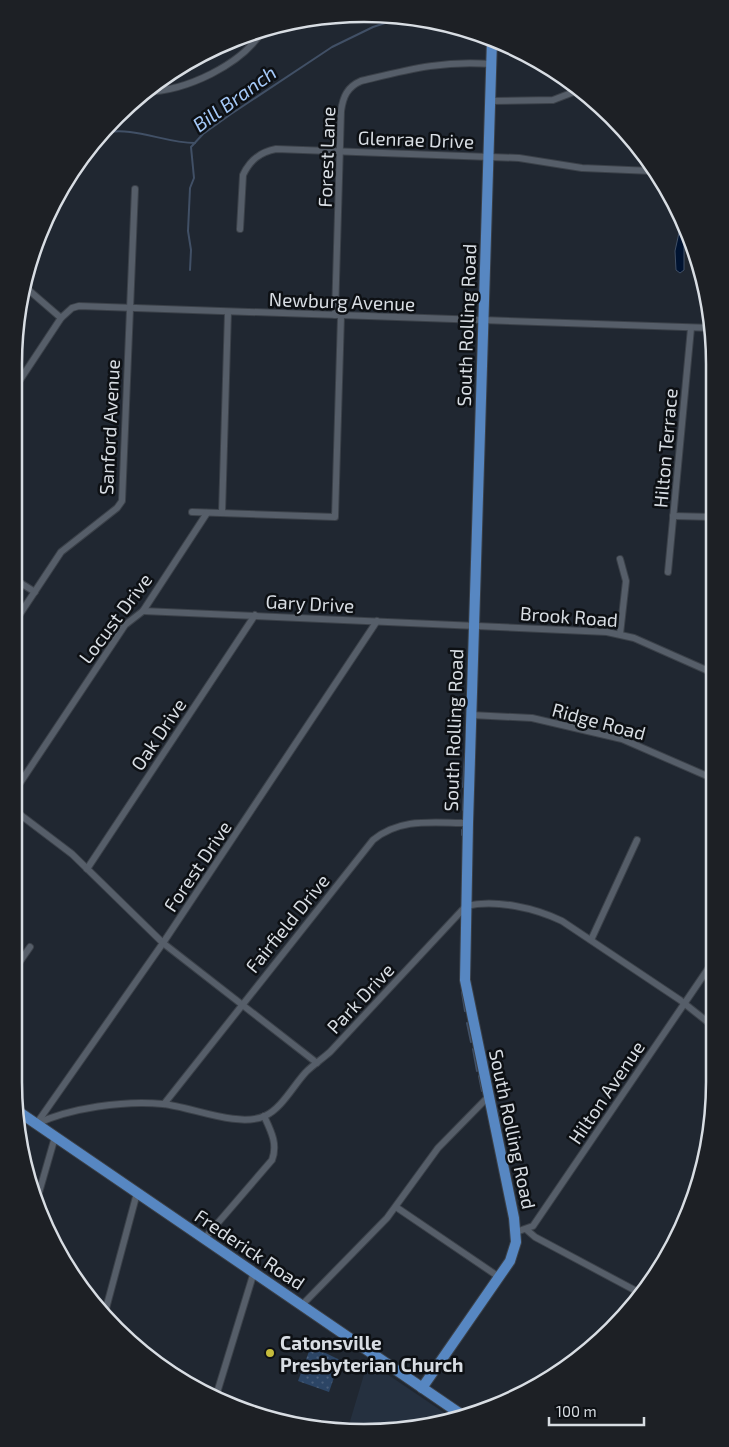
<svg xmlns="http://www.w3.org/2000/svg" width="729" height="1447" viewBox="0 0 729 1447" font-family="'Exo 2',sans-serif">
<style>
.built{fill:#25303f}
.park{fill:url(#park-dots)}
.water{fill:#001331;stroke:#415066}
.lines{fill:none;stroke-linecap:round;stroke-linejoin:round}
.stream{stroke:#415066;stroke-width:2}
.street-casing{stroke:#3b4149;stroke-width:8}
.primary-casing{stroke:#3b4149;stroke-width:12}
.street{stroke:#565e69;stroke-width:6}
.primary{stroke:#5787c2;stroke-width:10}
.poi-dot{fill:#c6bc3c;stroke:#0d1014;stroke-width:2}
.labels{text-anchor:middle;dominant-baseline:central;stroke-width:5;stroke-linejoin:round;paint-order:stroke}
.street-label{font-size:19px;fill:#d8dde3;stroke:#0d1014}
.poi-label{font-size:19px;font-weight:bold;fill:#d8dde3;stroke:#0d1014;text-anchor:start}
.water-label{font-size:20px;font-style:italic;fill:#a5c9f8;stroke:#0d1014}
.rim{fill:none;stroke:#d8dde3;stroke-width:2.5}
</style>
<defs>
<pattern id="park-dots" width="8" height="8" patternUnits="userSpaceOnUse" patternTransform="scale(1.25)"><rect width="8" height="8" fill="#2c4565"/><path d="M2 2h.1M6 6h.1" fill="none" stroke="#4a5f7b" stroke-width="1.8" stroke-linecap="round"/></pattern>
</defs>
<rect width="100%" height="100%" fill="#202731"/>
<polygon class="built" points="368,1361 375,1366 452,1418 410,1430 348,1428"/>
<polygon class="park" points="311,1346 340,1360 329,1392 298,1381"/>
<polygon class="water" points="680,228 687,230 684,239 684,270 680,273 676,270 675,251"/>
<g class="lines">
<g class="stream">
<path d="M103,133C134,126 164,143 195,143"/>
<polyline points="190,270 191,250 188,231 190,188 194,178 191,147 203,134 231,114 332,47 373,27 403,17"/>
<polyline points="463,787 465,754"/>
<polyline points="463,810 464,793"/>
<polyline points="462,835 462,830"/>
<polyline points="462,992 465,1011"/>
<polyline points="467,1023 471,1042"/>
<polyline points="473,1049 477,1071"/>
<polyline points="479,1076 482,1091"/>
<polyline points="495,1103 500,1124"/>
</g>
<defs>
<g id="street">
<path d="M145,92C186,91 242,65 263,30"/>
<polyline points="490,101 553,100 579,90"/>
<path d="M240,229L243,175C250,160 260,152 276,149L519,158L582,168L652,171"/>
<polyline points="24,286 61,318"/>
<path d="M335,315L341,111C343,97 347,87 361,81C407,70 443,60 491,64"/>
<polyline points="14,389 61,318 72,308 79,306 712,328"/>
<polyline points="192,512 335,517 341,316"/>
<polyline points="222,513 228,312"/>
<polyline points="673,516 713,517"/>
<polyline points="668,572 691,328"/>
<polyline points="14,579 35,592"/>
<polyline points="143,611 607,632 634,638 713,673"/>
<polyline points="14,623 61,552 117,508 122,501 135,189"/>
<polyline points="620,634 626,581 620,559"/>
<polyline points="471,715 532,718 622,739 714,779"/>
<polyline points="14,792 125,625 143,611 207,513"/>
<polyline points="14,810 72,854 163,943 317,1063"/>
<polyline points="87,869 255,615"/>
<polyline points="591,940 637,840"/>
<polyline points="14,970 30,947"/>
<path d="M164,1104L373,840C401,817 434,823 468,823"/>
<polyline points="37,1123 163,943 377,621"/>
<path d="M36,1124C70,1108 125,1100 163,1104C192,1107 238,1128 265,1116C282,1108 293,1086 306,1072C313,1065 322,1059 330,1052L466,906C496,899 535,908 562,921L680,1000L714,1027"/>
<polyline points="36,1203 55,1137"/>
<polyline points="396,1207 499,1277"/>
<polyline points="527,1230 535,1237 640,1293"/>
<polyline points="516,1232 533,1226 714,960"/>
<path d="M204,1239L272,1160C278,1144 271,1131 264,1116"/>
<polyline points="302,1305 387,1218 438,1148 488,1097"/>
<polyline points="104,1316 137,1193"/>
<polyline points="216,1396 254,1272"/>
</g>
<g id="primary">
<polyline points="19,1112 462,1415"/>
<polyline points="422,1388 510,1261 516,1242 514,1218 465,980 468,823 492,40"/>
</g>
</defs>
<use href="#street" class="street-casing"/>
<use href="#primary" class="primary-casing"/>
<use href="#street" class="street"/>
<use href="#primary" class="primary"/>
</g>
<circle class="poi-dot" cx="270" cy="1353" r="5"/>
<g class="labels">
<g class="street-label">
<text transform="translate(416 139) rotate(2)">Glenrae Drive</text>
<text transform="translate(326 157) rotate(-88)">Forest Lane</text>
<text transform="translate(342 301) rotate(2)">Newburg Avenue</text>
<text transform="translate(466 325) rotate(-88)">South Rolling Road</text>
<text transform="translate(109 427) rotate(-87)">Sanford Avenue</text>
<text transform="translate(665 448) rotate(-85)">Hilton Terrace</text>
<text transform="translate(310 603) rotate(3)">Gary Drive</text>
<text transform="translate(569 616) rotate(4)">Brook Road</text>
<text transform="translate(115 618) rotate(-53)">Locust Drive</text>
<text transform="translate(599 721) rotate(15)">Ridge Road</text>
<text transform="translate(453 730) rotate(-88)">South Rolling Road</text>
<text transform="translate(158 734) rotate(-56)">Oak Drive</text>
<text transform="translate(197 866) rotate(-56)">Forest Drive</text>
<text transform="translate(287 923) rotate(-51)">Fairfield Drive</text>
<text transform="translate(360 998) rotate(-47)">Park Drive</text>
<text transform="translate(606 1092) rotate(-56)">Hilton Avenue</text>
<text transform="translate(513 1129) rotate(78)">South Rolling Road</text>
<text transform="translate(250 1249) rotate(34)">Frederick Road</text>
</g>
<g class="poi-label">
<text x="280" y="1342">Catonsville<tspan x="280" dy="22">Presbyterian Church</tspan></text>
</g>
<g class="water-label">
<text transform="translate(234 98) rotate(-36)">Bill Branch</text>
</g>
</g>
<path d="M0 0H729V1447H0ZM364 22H364A342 342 0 0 1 706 364V1082A342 342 0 0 1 364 1424H364A342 342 0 0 1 22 1082V364A342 342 0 0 1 364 22Z" fill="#1d2025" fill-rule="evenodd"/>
<path class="rim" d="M364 22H364A342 342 0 0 1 706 364V1082A342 342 0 0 1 364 1424H364A342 342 0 0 1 22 1082V364A342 342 0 0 1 364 22Z"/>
<path d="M549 1417v8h95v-8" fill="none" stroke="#d8dde3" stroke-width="2.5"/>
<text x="556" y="1417" font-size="15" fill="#d8dde3" stroke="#0d1014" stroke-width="4" paint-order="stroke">100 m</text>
</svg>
